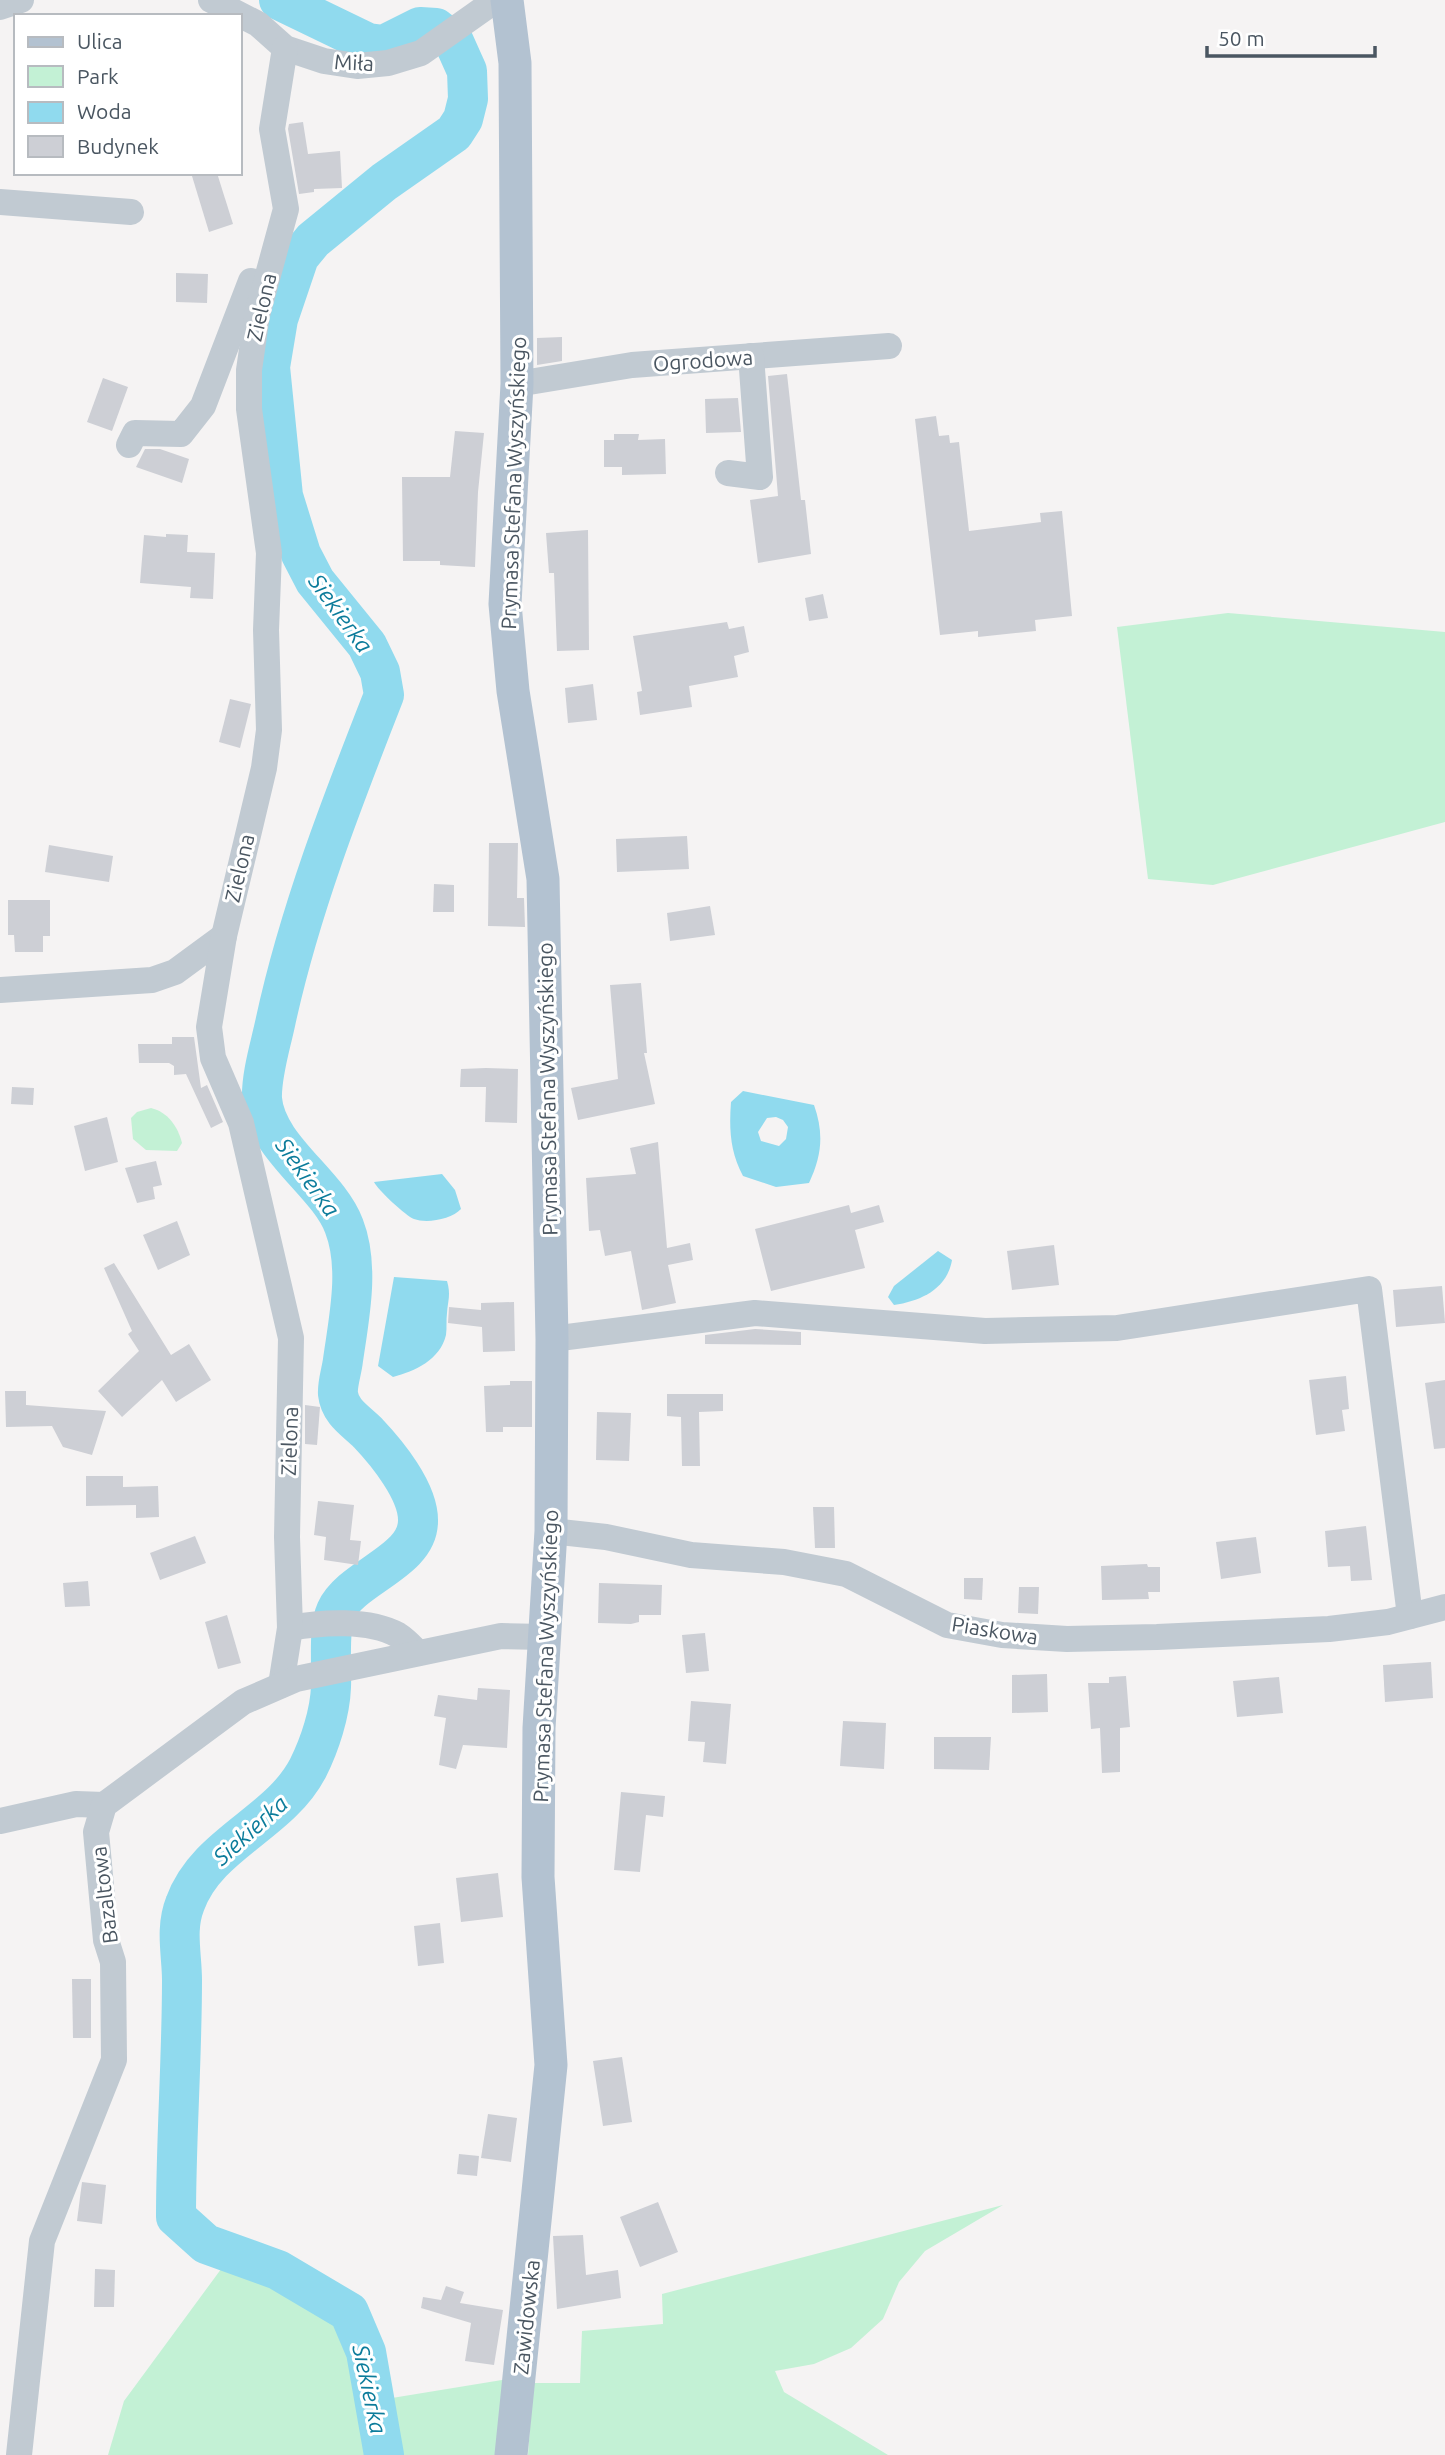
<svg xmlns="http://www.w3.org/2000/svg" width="1445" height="2455" viewBox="0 0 1445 2455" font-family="Ubuntu,sans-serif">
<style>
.green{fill:#c3f1d5}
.water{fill:#90daee;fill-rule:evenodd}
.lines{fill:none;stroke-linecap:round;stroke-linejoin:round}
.river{stroke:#90daee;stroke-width:40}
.building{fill:#cdcfd5}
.minor{stroke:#c1cad2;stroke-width:26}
.major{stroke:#b3c2d1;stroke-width:33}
.labels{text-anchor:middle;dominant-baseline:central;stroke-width:6;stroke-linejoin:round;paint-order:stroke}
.street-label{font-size:21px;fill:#4a5661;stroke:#fff}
.water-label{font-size:23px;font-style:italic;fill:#0c7c9b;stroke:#fff}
</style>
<rect width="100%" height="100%" fill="#f5f3f3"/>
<g class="green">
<polygon points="1228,613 1445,632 1445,822 1213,885 1148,879 1117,627"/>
<path d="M151,1108C168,1112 178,1127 182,1143L177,1151L146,1150L133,1139L131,1118L137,1112Z"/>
<polygon points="1003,2205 925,2251 899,2282 883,2319 851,2348 814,2364 775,2371 784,2392 888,2455 528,2455 533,2383 580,2383 582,2331 663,2324 662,2294"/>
<path d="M227,2261C265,2275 316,2289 342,2322C359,2346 366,2424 370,2455H108L124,2401Z"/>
<polygon points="508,2379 499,2455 399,2455 392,2398"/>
</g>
<g class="water">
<path d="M743,1091L814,1105C824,1133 822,1156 809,1183L776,1187L743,1176C730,1152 729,1129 731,1102ZM776,1117L783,1120L788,1127L786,1139L779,1146L761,1141L758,1132L767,1118Z"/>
<path d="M442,1174L455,1190L461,1209C452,1219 427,1224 414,1219C406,1216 378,1190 374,1182Z"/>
<path d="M938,1251L952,1260C947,1289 921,1301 894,1305L888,1297L894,1286Z"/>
<path d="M394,1277L447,1281C451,1295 448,1300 447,1313C446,1320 447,1328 446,1335C440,1360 415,1371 393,1377L378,1366Z"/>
</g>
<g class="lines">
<path class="river" d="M279,0L368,43L384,45L420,27L436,28L454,42L467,71L468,99L463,119L454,133L384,182L313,240L299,257L278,319L270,367L283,496L301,554L315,581L367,645L380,672L384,695C342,802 299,912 275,1024C270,1047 261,1076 262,1099C266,1148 328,1183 344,1226C360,1267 349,1318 343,1360C342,1370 337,1384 338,1394C340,1412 356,1421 368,1433C387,1453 418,1491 418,1520C419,1562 352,1576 336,1611C328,1628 332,1667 331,1687C330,1713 320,1744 308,1768C279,1824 207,1843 185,1904C175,1929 182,1955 182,1980C182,2059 176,2138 176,2217L206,2244L278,2270L349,2312L366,2352L384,2455"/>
</g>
<g class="building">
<polygon points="303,122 308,154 340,151 342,188 314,189 314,192 299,194 288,129 289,124"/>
<polygon points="202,173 217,173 233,224 209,232 192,176"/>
<polygon points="176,273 208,274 207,303 176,302"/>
<polygon points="562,337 562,361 537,365 537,338"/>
<polygon points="787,374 801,500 805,500 811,554 758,563 750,500 778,496 768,376"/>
<polygon points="103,378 128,387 112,431 87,422"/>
<polygon points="738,398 741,432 706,433 705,399"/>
<polygon points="936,416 939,436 949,435 950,443 959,442 969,531 1041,522 1040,513 1062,511 1072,616 1035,620 1036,631 978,637 978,631 940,635 915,419"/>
<polygon points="455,431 484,433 478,492 475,567 440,565 440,561 403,561 402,477 450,477"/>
<polygon points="614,434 639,434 638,440 665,439 666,474 622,475 622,467 604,467 604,440 614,440"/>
<polygon points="145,449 160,449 189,459 182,483 136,467"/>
<polygon points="588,530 589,650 557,651 554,573 549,573 546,533"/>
<polygon points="166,534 188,535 187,552 215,553 213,599 190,598 191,587 140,583 144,535 166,537"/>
<polygon points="823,594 828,618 809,621 805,598"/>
<polygon points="727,622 729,629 744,626 749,652 734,656 738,677 689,686 692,707 640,715 637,692 642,691 633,636"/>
<polygon points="593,684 597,720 568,723 565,688"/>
<polygon points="230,699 251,704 240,748 219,742"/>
<polygon points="687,836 689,869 617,872 616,839"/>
<polygon points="489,843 518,843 517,898 524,898 525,927 488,926"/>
<polygon points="49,845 113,856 109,882 45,872"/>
<polygon points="434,884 454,885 454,912 433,912"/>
<polygon points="8,900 50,900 50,936 43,936 43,952 15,952 14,935 8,935"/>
<polygon points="710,906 715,935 670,941 667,913"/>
<polygon points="641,983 647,1053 644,1053 655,1104 578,1120 571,1088 618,1079 610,985"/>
<polygon points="172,1037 194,1037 201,1088 207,1085 223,1122 211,1128 186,1074 174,1075 174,1066 169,1063 139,1063 138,1044 172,1044"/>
<polygon points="486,1068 518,1069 517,1123 485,1122 486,1087 460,1087 461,1069"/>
<polygon points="12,1087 34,1088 33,1105 11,1104"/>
<polygon points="107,1117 118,1162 85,1171 74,1126"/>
<polygon points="658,1142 667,1248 690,1243 693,1260 668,1265 676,1303 642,1310 631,1251 605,1256 600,1230 589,1231 586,1178 636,1174 630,1148"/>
<polygon points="156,1161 162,1185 153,1187 155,1199 137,1203 125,1168"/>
<polygon points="849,1205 851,1213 879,1205 884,1222 855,1230 865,1268 771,1291 755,1229"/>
<polygon points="177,1221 190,1255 158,1270 143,1235"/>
<polygon points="1054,1245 1059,1285 1012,1290 1007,1251"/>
<polygon points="114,1263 171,1355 189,1344 211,1380 176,1402 162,1380 122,1417 98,1391 139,1351 128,1334 132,1331 104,1268"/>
<polygon points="1442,1286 1445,1323 1396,1327 1393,1290"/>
<polygon points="514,1302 515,1351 483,1352 482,1327 448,1323 449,1307 481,1310 481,1303"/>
<polygon points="755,1329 801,1332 801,1345 705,1344 705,1335"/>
<polygon points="1346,1376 1349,1409 1342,1410 1345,1431 1316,1435 1309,1380"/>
<polygon points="1445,1380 1445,1448 1434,1449 1425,1383"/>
<polygon points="510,1381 532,1381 532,1427 503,1427 503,1432 486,1432 484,1386 510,1385"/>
<polygon points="5,1391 26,1391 26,1405 106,1411 92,1455 63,1447 52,1426 6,1427"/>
<polygon points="667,1394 723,1394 723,1411 699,1412 700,1466 682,1466 681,1417 667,1416"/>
<polygon points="305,1405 320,1407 317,1445 305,1444"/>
<polygon points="597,1412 631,1413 629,1461 596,1460"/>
<polygon points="86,1476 123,1476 123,1487 158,1486 159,1517 136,1518 136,1505 86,1506"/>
<polygon points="318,1501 354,1505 350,1540 361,1541 358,1565 324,1560 326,1537 314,1535"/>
<polygon points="813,1507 834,1507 835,1548 815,1548"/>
<polygon points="1366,1526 1372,1580 1351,1581 1350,1566 1328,1567 1325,1531"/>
<polygon points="195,1536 206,1563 160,1580 150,1553"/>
<polygon points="1256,1537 1261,1573 1221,1579 1216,1542"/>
<polygon points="1147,1564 1148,1567 1160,1567 1160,1592 1148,1592 1149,1599 1102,1600 1101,1566"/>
<polygon points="964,1578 983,1578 982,1600 964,1599"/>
<polygon points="88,1581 90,1606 65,1607 63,1583"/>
<polygon points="599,1583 662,1585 661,1615 639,1615 639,1622 631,1624 598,1623"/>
<polygon points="1019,1587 1039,1587 1038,1614 1018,1613"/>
<polygon points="227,1615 241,1663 218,1669 205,1622"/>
<polygon points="705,1633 709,1671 686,1673 682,1635"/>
<polygon points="1431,1662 1433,1698 1385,1702 1383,1665"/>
<polygon points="1047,1674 1048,1712 1012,1713 1012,1675"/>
<polygon points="1126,1676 1130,1727 1120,1728 1120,1772 1102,1773 1100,1728 1091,1729 1088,1683 1109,1683 1109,1677"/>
<polygon points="1279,1677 1283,1713 1237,1717 1233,1681"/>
<polygon points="478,1688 510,1690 507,1748 463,1745 456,1769 439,1765 446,1718 434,1716 438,1695 477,1700"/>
<polygon points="691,1701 731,1704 726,1764 703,1762 705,1742 688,1741"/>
<polygon points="843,1721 886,1723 884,1769 840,1766"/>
<polygon points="934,1737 991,1737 989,1770 934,1769"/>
<polygon points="621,1792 665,1796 663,1817 646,1815 640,1872 614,1870"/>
<polygon points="498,1873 503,1917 461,1922 456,1878"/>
<polygon points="440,1923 444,1963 418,1966 414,1926"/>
<polygon points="72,1979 91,1979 91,2038 73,2038"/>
<polygon points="622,2057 632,2122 603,2126 593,2061"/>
<polygon points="488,2114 517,2118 511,2162 481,2158"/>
<polygon points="459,2154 479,2156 477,2176 457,2174"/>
<polygon points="82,2182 106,2185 102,2224 77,2221"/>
<polygon points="658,2202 678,2252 640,2267 620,2217"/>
<polygon points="583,2235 586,2275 618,2270 621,2298 557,2309 553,2236"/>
<polygon points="95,2269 115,2270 114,2307 94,2307"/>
<polygon points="446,2286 464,2292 460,2303 503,2310 494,2365 465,2361 471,2323 421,2308 423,2297 441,2300"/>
</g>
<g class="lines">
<g class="minor">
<polyline points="211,0 258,24 285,48 324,61 357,66 388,63 421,53 496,0"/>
<polyline points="0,7 21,0"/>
<polyline points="0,202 131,212"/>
<polyline points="517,384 632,365 889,346"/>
<polyline points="129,445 135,433 181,434 203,406 251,281"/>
<polyline points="728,473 760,477 751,356"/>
<polyline points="0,990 152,980 175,972 224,936"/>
<polyline points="552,1339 755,1313 985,1331 1117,1328 1369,1289 1410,1616"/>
<polyline points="551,1531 606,1537 691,1555 784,1562 846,1574 947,1625 1002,1635 1067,1639 1157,1637 1329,1629 1388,1622 1445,1607"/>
<path d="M290,1628C322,1622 369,1619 398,1635C406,1640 412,1647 418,1653"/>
<polyline points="281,1685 290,1628 287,1537 291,1338 241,1123 213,1058 209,1027 224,936 264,768 269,730 266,630 269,553 249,409 249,370 257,315 286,209 272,129 285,48"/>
<polyline points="0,1821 76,1804 104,1805"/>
<polyline points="19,2455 42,2241 114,2060 113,1962 106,1940 96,1832 104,1805 243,1702 296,1679 501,1636 544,1637"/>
</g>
<polyline class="major" points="507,0 515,63 517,384 505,604 513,691 543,879 552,1339 551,1531 539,1728 538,1877 551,2065 511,2455"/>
</g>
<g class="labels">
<g class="street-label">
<text transform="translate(354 62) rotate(3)">Miła</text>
<text transform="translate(261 307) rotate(-77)">Zielona</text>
<text transform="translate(703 360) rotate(-4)">Ogrodowa</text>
<text transform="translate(513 483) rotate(-88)">Prymasa Stefana Wyszyńskiego</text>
<text transform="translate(239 868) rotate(-77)">Zielona</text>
<text transform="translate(547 1089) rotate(-91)">Prymasa Stefana Wyszyńskiego</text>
<text transform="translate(289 1441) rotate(-88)">Zielona</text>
<text transform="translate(995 1630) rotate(9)">Piaskowa</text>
<text transform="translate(545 1656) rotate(-88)">Prymasa Stefana Wyszyńskiego</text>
<text transform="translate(104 1895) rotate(-97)">Bazaltowa</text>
<text transform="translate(526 2317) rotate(-84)">Zawidowska</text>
</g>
<g class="water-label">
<text transform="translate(341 613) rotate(54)">Siekierka</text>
<text transform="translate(308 1177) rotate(54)">Siekierka</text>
<text transform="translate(250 1830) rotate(-42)">Siekierka</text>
<text transform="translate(370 2389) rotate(78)">Siekierka</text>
</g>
</g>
<rect x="14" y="14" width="228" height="161" fill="#ffffff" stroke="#b7bbc0" stroke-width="2"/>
<rect x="28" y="37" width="35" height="10" fill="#b3c2d1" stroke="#b7bbc0" stroke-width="2"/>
<text x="77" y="49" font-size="21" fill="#4a5661">Ulica</text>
<rect x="28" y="66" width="35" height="21" fill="#c3f1d5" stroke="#b7bbc0" stroke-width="2"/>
<text x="77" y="84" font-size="21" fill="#4a5661">Park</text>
<rect x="28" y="102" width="35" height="21" fill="#90daee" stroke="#b7bbc0" stroke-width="2"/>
<text x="77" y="119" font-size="21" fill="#4a5661">Woda</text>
<rect x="28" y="136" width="35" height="21" fill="#cdcfd5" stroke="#b7bbc0" stroke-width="2"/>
<text x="77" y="154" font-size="21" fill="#4a5661">Budynek</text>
<path d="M1207 46v10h168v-10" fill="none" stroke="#4a5661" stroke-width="3.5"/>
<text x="1218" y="46" font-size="21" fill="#4a5661" stroke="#ffffff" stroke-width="5" paint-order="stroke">50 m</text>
</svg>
